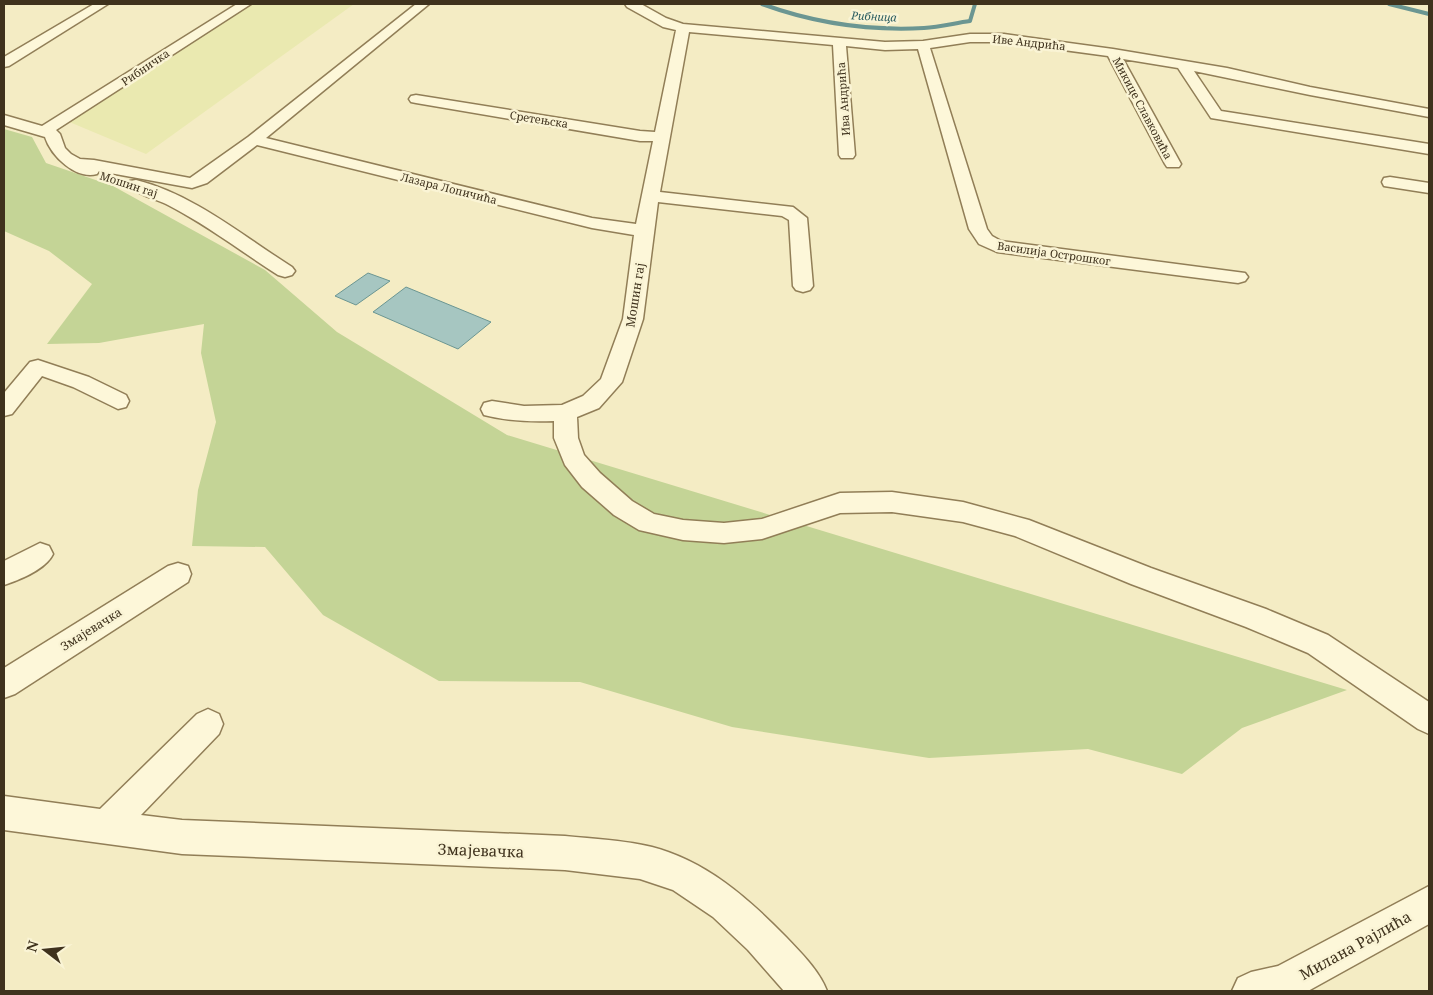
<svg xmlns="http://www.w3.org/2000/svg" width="1433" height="995" viewBox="0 0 1433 995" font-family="'Noto Serif',serif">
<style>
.farmland{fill:#eae9b0}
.green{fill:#c4d496}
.water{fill:#a6c6c1;stroke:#6b9692}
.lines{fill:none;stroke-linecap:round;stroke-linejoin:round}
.stream{stroke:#6b9692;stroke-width:4}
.minor-casing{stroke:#917e57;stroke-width:3}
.minor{fill:#fdf7d9;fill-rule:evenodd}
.labels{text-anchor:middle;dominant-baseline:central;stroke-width:5;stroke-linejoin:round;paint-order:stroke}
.far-water-label{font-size:11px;font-style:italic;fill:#2b5d61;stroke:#faf4d5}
.far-street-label{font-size:11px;fill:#3f321d;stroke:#faf4d5}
.street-label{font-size:12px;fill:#3f321d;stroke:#faf4d5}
.near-street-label{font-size:15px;fill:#3f321d;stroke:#faf4d5}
</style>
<rect width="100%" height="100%" fill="#f4ecc4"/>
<polygon class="farmland" points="250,4 354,4 146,154 67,121"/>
<polygon class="green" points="4,129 32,137 46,163 113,186 265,270 337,332 507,435 1347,690 1242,728 1182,774 1088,749 929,758 732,727 580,682 439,681 323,615 265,547 192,546 198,490 216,422 201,353 204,324 99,343 47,344 92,284 49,251 4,231"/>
<g class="water">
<polygon points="368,273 390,281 356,305 335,296"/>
<polygon points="406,287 491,322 458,349 373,312"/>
</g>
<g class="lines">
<g class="stream">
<path d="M762,4C814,23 869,31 924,28C940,27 955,23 970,21L975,4"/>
<polyline points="1389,4 1429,14"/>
</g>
<defs>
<g id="minor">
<polygon points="94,4 108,4 9,66 4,67 4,57"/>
<path d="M237,4H251L56,130L60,134L65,148L71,154L80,159L94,160L190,178L248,137L416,4H429L266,138L592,218L636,224L653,141H640L416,103L411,102L409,99L411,96L416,95L640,131L655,132L676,30L663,27L627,7L625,4H641L666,18L683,24L885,42L923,41L970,34H1004L1113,49L1227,68L1310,87L1429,109V117L1310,95L1194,71L1221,111L1429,144V154L1211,118L1178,68L1123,59L1181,164L1179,167H1167L1165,164L1108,56L1004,42H970L930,48L987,229L992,236L1001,241L1245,273L1248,277L1245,281L1238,283L997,252L979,244L969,229L918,49L885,50L846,46L855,155L853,158H841L839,155L833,45L689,32L660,192L793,207L807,218L813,286L810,290L803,292L796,290L793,286L789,220L782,216L658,202L643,319L622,382L599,408L577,417L578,438L584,455L600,473L632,501L654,514L683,520L724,523L762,519L840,493L892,492L963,502L1029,520L1151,568L1266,609L1328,635L1429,702V734L1418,729L1308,653L1246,627L1131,584L1015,536L963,522L892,512L840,513L762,539L724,543L683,540L639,530L614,515L582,487L565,465L554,438V421C530,422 507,421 484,415L481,409L484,403L492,401L524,406L562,405L583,396L601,379L623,319L634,235L592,228L257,145L207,183L192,188L99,171L97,174C76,180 51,156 45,137L4,125V115L42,126Z"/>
<polygon points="1390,177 1429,183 1429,193 1384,186 1382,182 1384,178"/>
<path d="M136,180C193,194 243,236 292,267L295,271L292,275L285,277L278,275C242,252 207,225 168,205C159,200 133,193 128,185L130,181Z"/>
<polygon points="38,360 89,377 126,395 129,401 126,407 118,409 73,387 42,376 12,414 4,416 4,393 30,362"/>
<path d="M40,543L49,546L53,554C46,569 19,580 4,585V561Z"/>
<polygon points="178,563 188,566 191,574 188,582 15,694 4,698 4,668 168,566"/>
<path d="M208,709L219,714L223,724L219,734L141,815L182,820L565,836C594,839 624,840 652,847C706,861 748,898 786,937C801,953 819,970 827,991H784L748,950L713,917L673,890L640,879L565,870L182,854L4,830V796L100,809L197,714Z"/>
<polygon points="1429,886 1429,924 1308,991 1232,991 1238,978 1251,972 1278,966"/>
</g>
</defs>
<use href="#minor" class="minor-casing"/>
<use href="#minor" class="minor"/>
</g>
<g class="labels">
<g class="far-water-label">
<text transform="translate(874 16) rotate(3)">Рибница</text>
</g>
<g class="far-street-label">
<text transform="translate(1029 42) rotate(6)">Иве Андрића</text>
<text transform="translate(145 67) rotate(-34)">Рибничка</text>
<text transform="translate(843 99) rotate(-94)">Ива Андрића</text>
<text transform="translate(1143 108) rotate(62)">Микице Славковића</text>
<text transform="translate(539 119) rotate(9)">Сретењска</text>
<text transform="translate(129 184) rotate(18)">Мошин гај</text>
<text transform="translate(449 188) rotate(14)">Лазара Лопичића</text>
<text transform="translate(1054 253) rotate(8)">Василија Острошког</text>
</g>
<g class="street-label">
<text transform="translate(635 295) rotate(-81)">Мошин гај</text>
<text transform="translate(91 629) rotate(-32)">Змајевачка</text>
</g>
<g class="near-street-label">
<text transform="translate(481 850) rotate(2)">Змајевачка</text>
<text transform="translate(1355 945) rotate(-29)">Милана Рајлића</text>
</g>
</g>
<rect width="1433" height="995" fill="none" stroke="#3f321d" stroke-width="10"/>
<g transform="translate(45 950) rotate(286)" stroke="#faf4d5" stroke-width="4" paint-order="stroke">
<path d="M0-4L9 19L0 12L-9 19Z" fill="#3f321d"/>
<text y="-8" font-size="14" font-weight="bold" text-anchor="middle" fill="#3f321d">N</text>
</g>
</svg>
